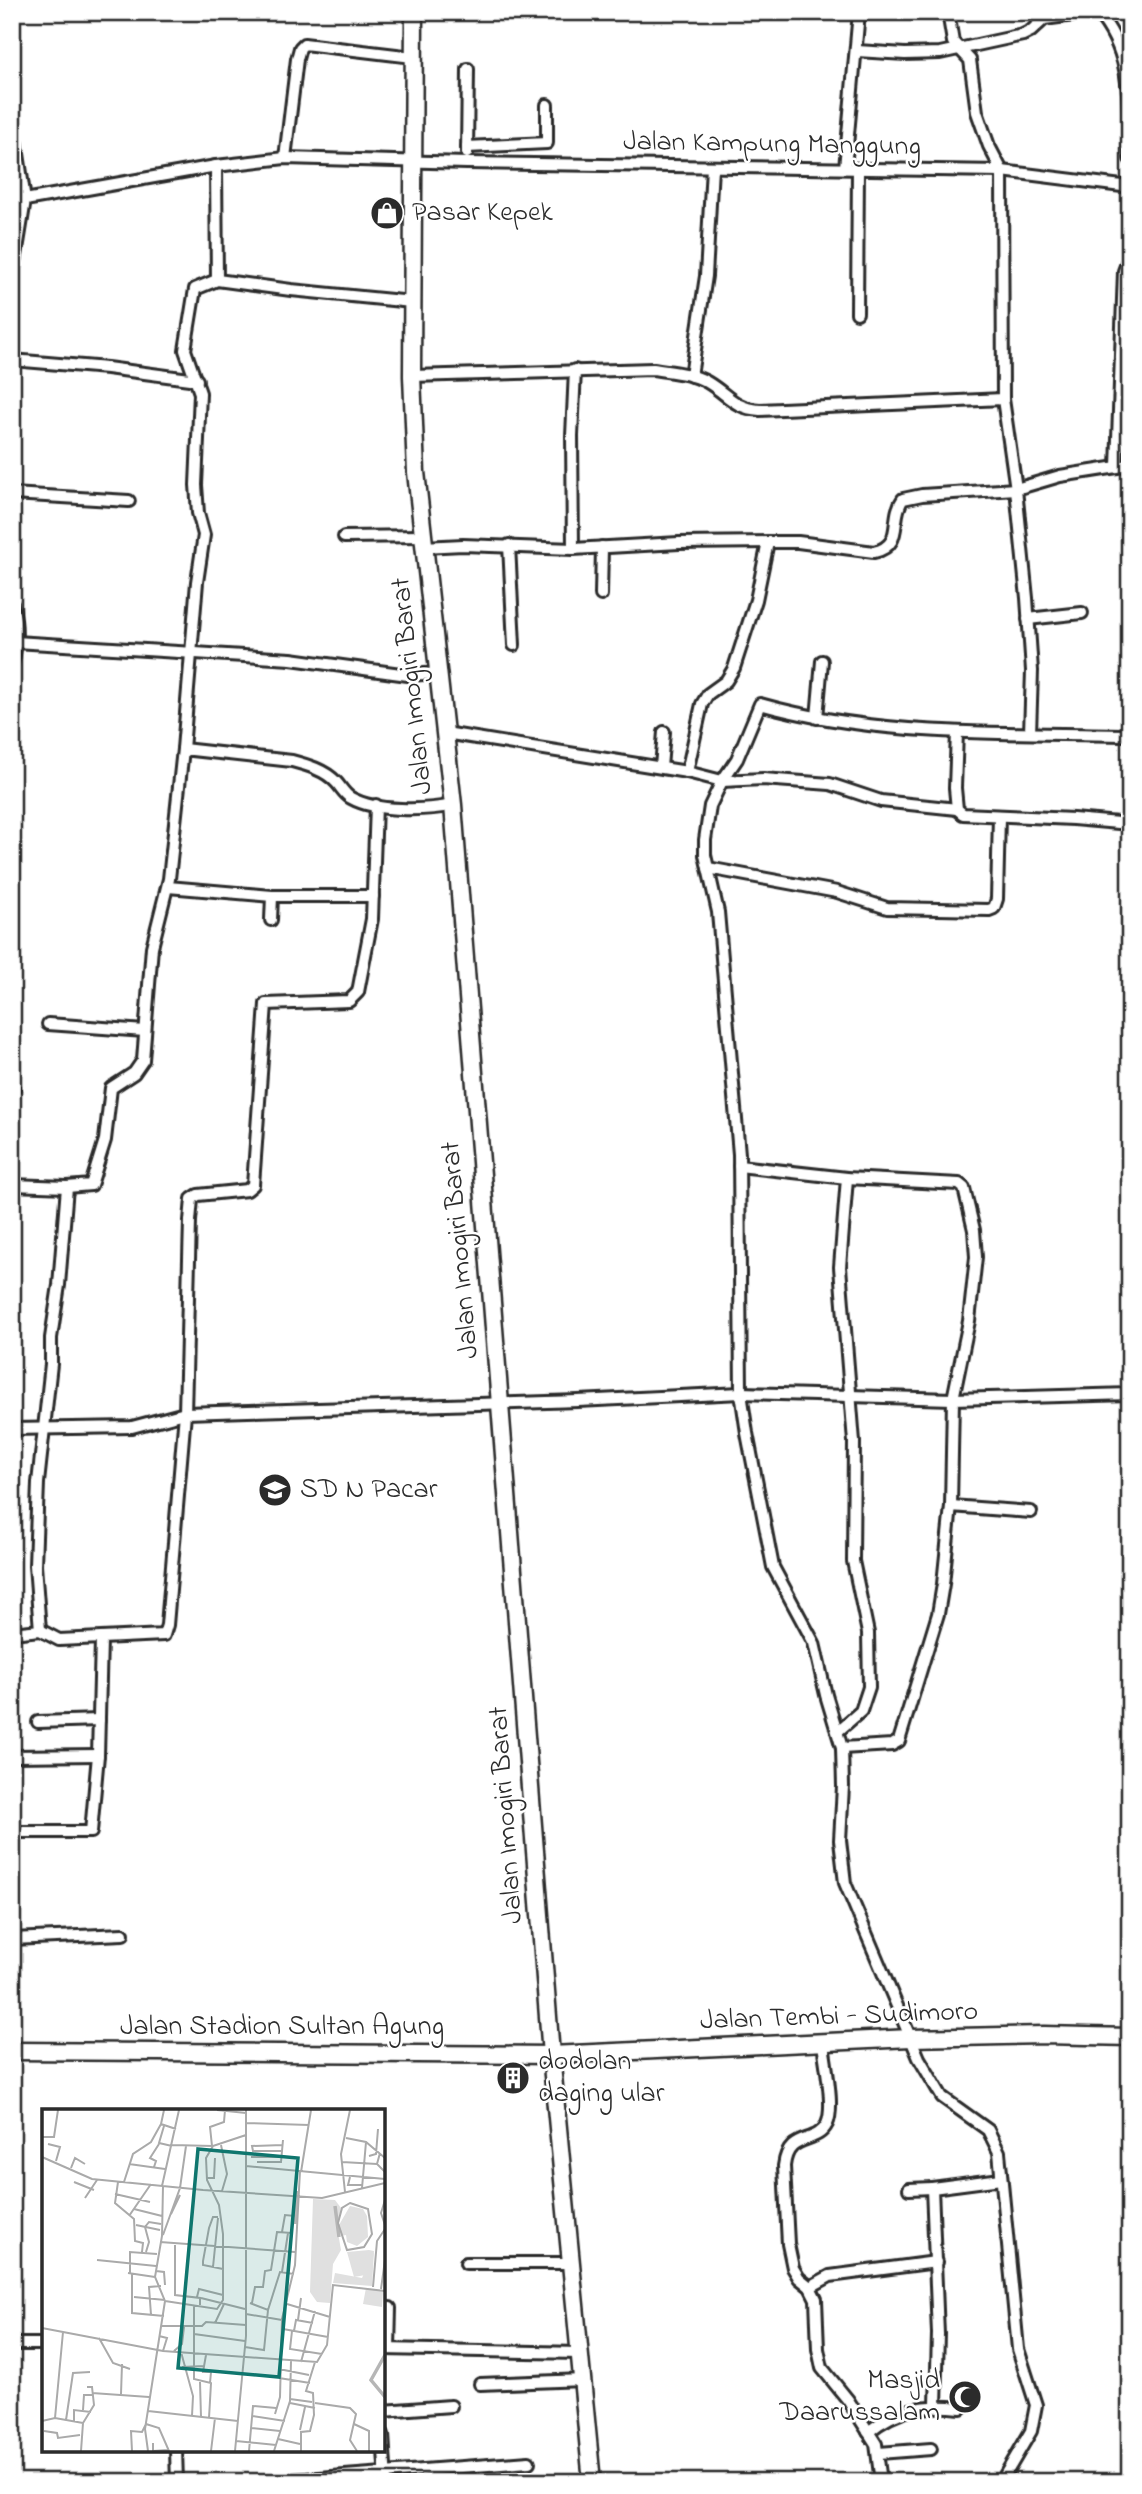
<svg xmlns="http://www.w3.org/2000/svg" width="1142" height="2494" viewBox="0 0 1142 2494" font-family="'Indie Flower',sans-serif">
<style>
.lines{fill:none;stroke-linecap:round;stroke-linejoin:round}
.street-casing{stroke:#2b2b2b;stroke-width:16}
.secondary-casing{stroke:#2b2b2b;stroke-width:21}
.street{stroke:#fff;stroke-width:10}
.secondary{stroke:#fff;stroke-width:16}
.labels{text-anchor:middle;dominant-baseline:central;stroke-width:5;stroke-linejoin:round;paint-order:stroke}
.street-label{font-size:28px;fill:#2b2b2b;stroke:#fff}
.poi-label{font-size:28px;fill:#2b2b2b;stroke:#fff;text-anchor:start}
.inset-river{fill:none;stroke:#b6b6b6;stroke-width:3.5}
.inset-road{fill:none;stroke:#aaa;stroke-width:2}
.view{fill:#0f766e;fill-opacity:0.15;stroke:#0f766e;stroke-width:3.5}
.inset-edge{fill:none;stroke:#2b2b2b;stroke-width:3.5}
</style>
<rect width="100%" height="100%" fill="#fff"/>
<filter id="ink" filterUnits="userSpaceOnUse"><feTurbulence type="fractalNoise" baseFrequency=".0143" numOctaves="2"/><feDisplacementMap in="SourceGraphic" scale="14" xChannelSelector="R" yChannelSelector="G"/><feConvolveMatrix kernelMatrix="1 2 1 2 8 2 1 2 1" color-interpolation-filters="sRGB"/></filter>
<g filter="url(#ink)">
<g class="lines">
<defs>
<g id="street">
<polyline points="948,12 953,42 970,60 977,112 989,146 1002,171 1003,399 1016,489 1027,598 1032,671 1030,733"/>
<path d="M1097,12C1135,56 1128,105 1130,159"/>
<polyline points="857,51 905,54 940,53 1023,35 1031,31 1044,19 1097,12"/>
<polyline points="12,114 25,200 12,281"/>
<polyline points="467,147 547,143 547,105"/>
<polyline points="467,153 468,69"/>
<polyline points="285,158 297,59 300,48 304,44 413,57"/>
<polyline points="216,166 217,280"/>
<polyline points="845,168 859,12"/>
<polyline points="12,199 25,200 216,166 285,158 467,163 1002,171 1130,187"/>
<polyline points="857,313 858,169"/>
<polyline points="12,360 107,368 197,380"/>
<path d="M412,376L653,369C671,372 691,373 707,382C729,395 733,408 760,410L1003,399"/>
<polyline points="691,376 706,276 712,167"/>
<polyline points="1117,467 1124,271 1130,255"/>
<polyline points="12,494 129,501"/>
<polyline points="344,537 422,536"/>
<polyline points="509,545 514,645"/>
<path d="M423,547L463,545L573,549L679,543L776,542H798L874,552C905,545 889,518 903,499L922,495L1016,489L1060,476L1130,465"/>
<polyline points="573,549 572,436 575,370"/>
<polyline points="601,595 602,547"/>
<path d="M12,604C17,623 17,644 12,664"/>
<polyline points="1028,619 1082,613"/>
<polyline points="15,642 291,659 408,675 440,673"/>
<polyline points="817,718 822,661"/>
<polyline points="957,732 955,788 957,809 963,814 1073,819 1130,824"/>
<polyline points="445,733 687,772 722,781 763,779 830,784 881,801 957,809"/>
<polyline points="183,749 197,582 204,535 198,513 196,485 200,393 185,350 195,289 217,280 291,290 412,302"/>
<polyline points="661,767 664,732"/>
<polyline points="687,772 702,704 708,694 726,681 734,668 756,600 768,542"/>
<polyline points="708,868 837,892 887,908 989,910 994,908 997,899 999,816"/>
<polyline points="168,887 272,896"/>
<polyline points="271,920 272,896 373,896"/>
<polyline points="48,1024 145,1031"/>
<polyline points="12,1088 14,1088"/>
<polyline points="739,1166 847,1178 959,1184 964,1188 974,1230 976,1257 969,1321 953,1399 951,1506 943,1584 938,1614 899,1741 892,1745 842,1748"/>
<path d="M12,1185L67,1187L91,1185L105,1140L111,1088L134,1073L143,1060L152,947L169,879L183,749L292,761C307,765 325,770 336,782C341,787 344,794 351,798C376,812 425,811 453,805"/>
<polyline points="12,1429 132,1427 185,1413 578,1401 741,1393 953,1399 1130,1394"/>
<polyline points="951,1506 1031,1512"/>
<polyline points="40,1630 35,1565 38,1483 51,1364 51,1338 59,1285 67,1187"/>
<polyline points="12,1633 40,1630 59,1640 164,1635 167,1625 185,1413 190,1221 192,1199 198,1195 247,1190 253,1185 266,1004 349,1001 358,992 372,919 376,805"/>
<polyline points="38,1722 99,1720"/>
<polyline points="838,1731 861,1711 869,1687 868,1633 853,1561 854,1442 840,1267 847,1178"/>
<polyline points="12,1756 98,1755"/>
<polyline points="12,1832 91,1832 98,1755 101,1640"/>
<polyline points="12,1939 123,1934"/>
<path d="M823,2043C825,2063 835,2107 827,2124C816,2146 788,2131 784,2166L788,2244L793,2268L799,2278L810,2287L816,2299L818,2349L822,2368L848,2400L876,2444L881,2482"/>
<polyline points="909,2189 932,2188"/>
<polyline points="466,2263 572,2263"/>
<polyline points="810,2287 830,2276 936,2262"/>
<polyline points="383,2308 390,2308 389,2349"/>
<polyline points="12,2344 44,2344"/>
<polyline points="383,2349 580,2353"/>
<polyline points="480,2384 583,2380"/>
<polyline points="936,2405 938,2334 932,2188 1001,2179"/>
<polyline points="383,2411 451,2406"/>
<path d="M868,2432C898,2408 924,2404 961,2408"/>
<polyline points="383,2434 386,2482"/>
<polyline points="176,2450 177,2482"/>
<polyline points="879,2453 931,2449"/>
<polyline points="266,2482 529,2462"/>
<path d="M1001,2482L1031,2431L1036,2405L1018,2349L999,2152L988,2130L942,2097L919,2058L845,1883L840,1840L843,1786L842,1748L826,1695L814,1643L773,1567L747,1433L741,1393L739,1154L718,912L705,855V840L710,806L722,781L737,759L760,704C880,738 1006,732 1130,735"/>
</g>
<g id="secondary">
<polyline points="414,12 412,376 416,472 453,805 551,2055 592,2482"/>
<polyline points="12,2051 551,2055 911,2038 1044,2035 1130,2037"/>
</g>
</defs>
<use href="#street" class="street-casing"/>
<use href="#secondary" class="secondary-casing"/>
<use href="#street" class="street"/>
<use href="#secondary" class="secondary"/>
</g>
</g>
<defs>
<symbol id="shop-disc" viewBox="-11 -11 22 22"><circle r="9.5" fill="#2b2b2b" stroke="#fff"/><path d="M-5-2.5h2.3a2.7 3.5 0 0 1 5.4 0H5L5.5 6h-11ZM-1.5-2.5h3a1.5 2.3 0 0 0-3 0Z" fill="#fff"/></symbol>
<symbol id="school-disc" viewBox="-11 -11 22 22"><circle r="9.5" fill="#2b2b2b" stroke="#fff"/><path d="M0-5L7-2L0 1L-7-2ZM-4 1L0 2.5L4 1V4Q0 6-4 4Z" fill="#fff"/></symbol>
<symbol id="building-disc" viewBox="-11 -11 22 22"><circle r="9.5" fill="#2b2b2b" stroke="#fff"/><path d="M-4-6H4V6H1V3H-1V6H-4ZM-2.5-4.3h1.7v1.8h-1.7ZM.8-4.3h1.7v1.8H.8ZM-2.5-1h1.7V.8h-1.7ZM.8-1h1.7V.8H.8Z" fill="#fff"/></symbol>
<symbol id="mosque-disc" viewBox="-11 -11 22 22"><circle r="9.5" fill="#2b2b2b" stroke="#fff"/><path d="M3.5-4.9A6 6 0 1 0 3.5 4.9A5 5 0 1 1 3.5-4.9Z" fill="#fff"/></symbol>
</defs>
<g fill-rule="evenodd">
<use href="#shop-disc" x="368" y="194" width="38" height="38"/>
<use href="#school-disc" x="256" y="1471" width="38" height="38"/>
<use href="#building-disc" x="494" y="2059" width="38" height="38"/>
<use href="#mosque-disc" x="946" y="2378" width="38" height="38"/>
</g>
<g class="labels">
<g class="street-label">
<text transform="translate(772 145) rotate(1)">Jalan Kampung Manggung</text>
<text transform="translate(413 686) rotate(-96)">Jalan Imogiri Barat</text>
<text transform="translate(461 1250) rotate(-95)">Jalan Imogiri Barat</text>
<text transform="translate(507 1815) rotate(-94)">Jalan Imogiri Barat</text>
<text transform="translate(839 2017) rotate(-2)">Jalan Tembi - Sudimoro</text>
<text x="282" y="2027">Jalan Stadion Sultan Agung</text>
</g>
<g class="poi-label">
<text x="412" y="213">Pasar Kepek</text>
<text x="300" y="1490">SD N Pacar</text>
<text x="538" y="2062">dodolan<tspan x="538" dy="32">daging ular</tspan></text>
<text x="940" y="2381" text-anchor="end">Masjid<tspan x="940" dy="32">Daarussalam</tspan></text>
</g>
</g>
<g transform="translate(42 2109)">
<rect width="343" height="343" fill="#fff"/>
<path d="M332,142L330,177L291,174L293,164L320,169Z" fill="#e0e0e0"/>
<path d="M271,90L293,91L299,99L295,118L299,141L291,155L288,194L275,193L268,183ZM308,97L321,100L325,107L326,128L315,137L305,133L304,126L299,127L297,116ZM327,141L332,142L329,165L312,168L305,143ZM324,179L341,182L340,198L321,195Z" fill="#e0e0e0"/>
<path class="inset-river" d="M293,97L297,128M253,115L255,82M343,246L329,271L343,288"/>
<path class="inset-road" d="M122,1L119,15L134,20M175,1L204,4M204,14L267,16M122,17L117,34L130,37M0,28H12L16,1M304,29L324,33L343,49M6,35L18,38L14,52M130,36L171,37L204,26M179,36L185,65L180,82M170,37L168,18L182,13L183,1M240,42H211L210,37L241,36M338,44L335,55L343,63M327,47L334,45L336,20M0,48L50,70L161,81L280,89L343,74M209,48H240M215,53H239L241,31M300,53L335,55M87,55L123,60M204,57L343,70M112,58L114,52L108,49L117,35M29,59L33,49L43,55M259,63L269,1M308,68L306,76H320M165,69H172L173,49M32,73L52,81M76,73L73,94L92,110L93,132L101,134L100,143M82,73L91,45L109,33L119,15M120,77L137,1M320,79L324,33M303,83L299,45L308,1M73,85L108,93M43,89L55,71M343,91L339,104L343,116M308,94L326,100L330,125L322,138L305,141L296,114L300,99ZM92,100L120,107M129,105L138,86M87,107L109,75M176,108H171L167,119L161,152V156L181,160M94,116L118,121M240,123L243,106L253,107M121,126L138,79L144,37M118,133L253,143M133,136V186L158,189V196M104,143L107,133L103,118L107,113L119,115M55,151L114,157M171,158L176,109M114,162L122,163L123,176M240,163L246,124M86,164L113,168M88,165V143L115,145M90,165V204L122,207M331,178L335,132L343,120M339,180L343,151M92,188L123,191M155,188L157,180L181,186M159,189L203,200M123,192L175,200L181,191V125L177,96L165,71L164,49L171,37M208,194L226,201L238,163L252,165M210,194L213,178H221L223,162L229,161L235,123L251,124M245,195L288,208M152,196V270L169,274L167,309M204,205L240,211M109,206L107,178L119,177M256,211L259,189M173,214L182,195M119,217H160L164,213L204,216M0,219L121,242L275,253L285,236L291,176L343,182M241,220L286,228M250,222L248,240L280,245M252,222L254,211L271,214M152,225L203,232M117,227L125,229L121,242M57,229L71,254L88,260M203,238L222,241L226,201M132,242L140,235L142,218M139,243L151,287L150,307M164,246L161,263H169L168,274M259,253L273,202M140,258L162,257M237,260L267,266M237,269L268,274M158,273L159,308M50,284L107,288M79,285L80,255M248,290L270,293M248,294L273,299M273,294L308,299L314,305L308,331L315,342M41,301L42,286H51M106,302L196,312M233,305L238,288L240,210L253,156L258,62M210,307L243,312M13,309L21,223M24,311L31,264L48,263M0,312L13,309L41,314M32,313V301L49,303M312,315L327,322V342M210,319L238,322M258,321L263,298M2,322L15,324L16,329L38,326M236,330L258,335M194,332L234,336M111,334V342L126,341M39,342L41,314L52,296L50,278H45M90,342L89,322L100,323L104,315L117,319L127,342M106,342L103,320L123,192L113,168L120,127L121,77M169,342L173,309M193,342L204,227V1M207,342L211,297L234,299M232,342L248,292L249,252M259,342V323L268,322L272,306L271,284L264,282L273,253"/>
<path class="view" d="M156,40L256,49L237,268L136,259Z"/>
<rect width="343" height="343" class="inset-edge"/>
</g>
<rect width="1142" height="2494" fill="none" stroke="#fff" stroke-width="42"/>
<rect x="21" y="21" width="1100" height="2452" fill="none" stroke="#2b2b2b" stroke-width="2.5" filter="url(#ink)"/>
</svg>
